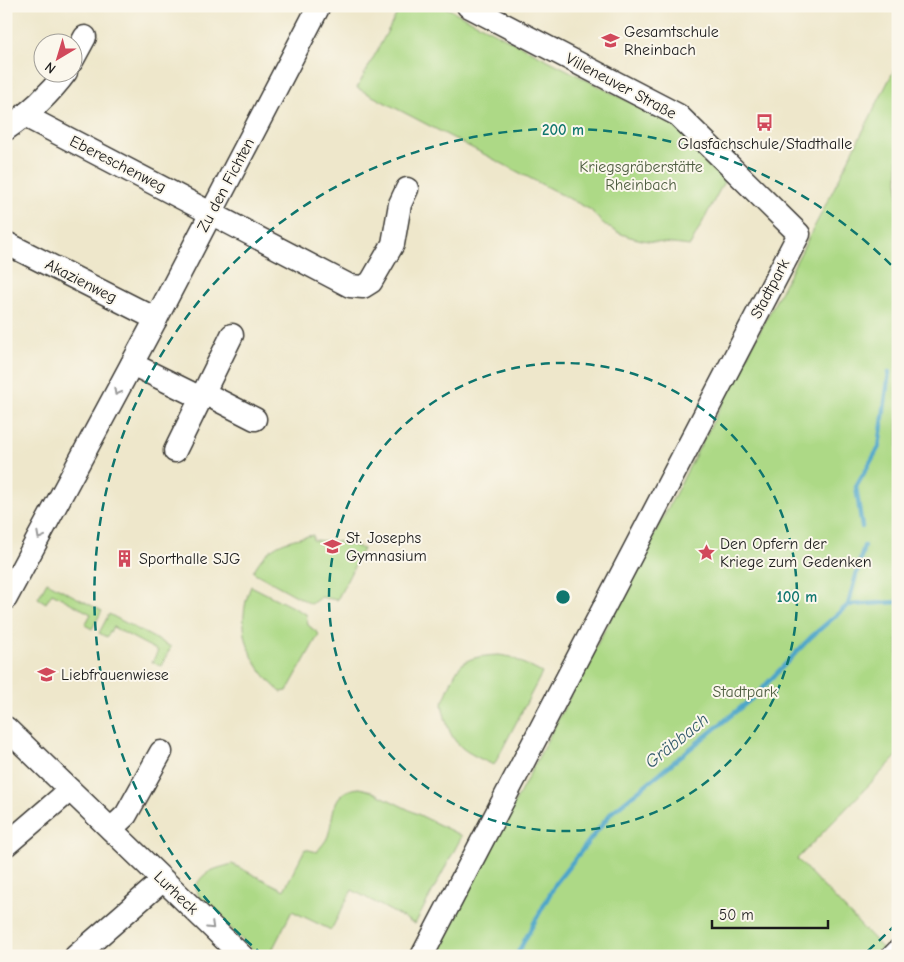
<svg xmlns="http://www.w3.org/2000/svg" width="904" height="962" viewBox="0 0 904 962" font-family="'Comic Neue',sans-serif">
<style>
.green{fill:#add986;stroke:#647a51}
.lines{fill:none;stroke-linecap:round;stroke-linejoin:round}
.stream{stroke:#4ca5c9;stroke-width:4.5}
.minor-casing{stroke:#3c3a36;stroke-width:25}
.minor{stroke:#fff;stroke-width:22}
.oneway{stroke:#999}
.ring{fill:none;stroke:#0f766e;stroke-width:2.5;stroke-dasharray:9 6}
.labels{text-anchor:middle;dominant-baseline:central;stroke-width:4;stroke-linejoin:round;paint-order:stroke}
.poi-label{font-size:16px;fill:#1c1c1c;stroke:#fbf7ec;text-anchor:start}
.street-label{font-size:16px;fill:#1c1c1c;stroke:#fbf7ec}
.park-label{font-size:16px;fill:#4f5e41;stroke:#fbf7ec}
.water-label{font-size:18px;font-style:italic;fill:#325a6a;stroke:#fbf7ec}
.centre{fill:#0f766e;stroke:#fbf7ec;stroke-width:2.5}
.ring-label{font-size:15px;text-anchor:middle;font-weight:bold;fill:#0f766e;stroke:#fbf7ec;stroke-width:4;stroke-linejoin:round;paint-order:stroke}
</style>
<rect width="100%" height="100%" fill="#fbf7ec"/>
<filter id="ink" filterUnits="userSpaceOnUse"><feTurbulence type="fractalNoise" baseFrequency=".02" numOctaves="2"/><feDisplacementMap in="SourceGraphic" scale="10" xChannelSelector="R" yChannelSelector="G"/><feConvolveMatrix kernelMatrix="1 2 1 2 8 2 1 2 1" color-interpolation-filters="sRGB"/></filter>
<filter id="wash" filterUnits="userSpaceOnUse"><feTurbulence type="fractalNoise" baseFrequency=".0096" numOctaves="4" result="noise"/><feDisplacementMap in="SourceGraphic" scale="20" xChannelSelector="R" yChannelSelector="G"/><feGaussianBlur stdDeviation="1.12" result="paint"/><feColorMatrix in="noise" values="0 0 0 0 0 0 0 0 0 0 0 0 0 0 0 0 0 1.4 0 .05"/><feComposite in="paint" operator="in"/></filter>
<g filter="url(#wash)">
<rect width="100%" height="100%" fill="#eee7cb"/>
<g class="green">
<path d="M401,6H443L678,127L727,176L690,246C654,241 614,243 591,210L357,88Z"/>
<polygon points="898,62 898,755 797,859 885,951 880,956 435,956 822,212"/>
<path d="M313,535V540L344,542L363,549L337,600L321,597L311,604L253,572C268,544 284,541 313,535Z"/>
<polygon points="47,582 102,611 92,629 85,625 91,614 52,593 46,603 38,598"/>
<path d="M251,586L306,614L308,625L319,634L287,691L281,692C248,665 234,626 251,586Z"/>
<polygon points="109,614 171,647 161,666 152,662 158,651 113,627 107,637 99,633"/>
<path d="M499,655L511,657L542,673L494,765C458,749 450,744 442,704C459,667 454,657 499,655Z"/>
<path d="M360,788L371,791L462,836L415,924L352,890L331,930L292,911L269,956H259L199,897L196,886C204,870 216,869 232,864L284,890L305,849L317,852C320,847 326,842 328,836C335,813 330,790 360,788Z"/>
</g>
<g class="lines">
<g class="stream">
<polyline points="862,527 856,487 879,447 889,372"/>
<polyline points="848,605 864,546"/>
<polyline points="516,956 556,883 612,812 755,696 811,637 848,605 898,602"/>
</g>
</g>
</g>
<g filter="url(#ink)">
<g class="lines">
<defs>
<g id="minor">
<polyline points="72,61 85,37"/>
<polyline points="25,116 350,286 363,287 371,282 393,244 400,204 407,189"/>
<path d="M6,129C30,113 49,95 66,72"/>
<polyline points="6,243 156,319"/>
<polyline points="132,364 201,398"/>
<polyline points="204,393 255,419"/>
<polyline points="175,451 232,335"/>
<polyline points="6,598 156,319 319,6"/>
<polyline points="6,728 242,956"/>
<polyline points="111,829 126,815 161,752"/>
<polyline points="6,845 70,790"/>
<polyline points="76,956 162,881"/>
<polyline points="422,956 799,234 678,115 468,6"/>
<polyline points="893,956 898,951"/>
</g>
</defs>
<use href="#minor" class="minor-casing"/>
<use href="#minor" class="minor"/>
</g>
<defs><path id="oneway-chevron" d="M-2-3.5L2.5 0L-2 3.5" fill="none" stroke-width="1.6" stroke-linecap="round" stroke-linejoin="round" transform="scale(1.25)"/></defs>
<g class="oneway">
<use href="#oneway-chevron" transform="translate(117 392) rotate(118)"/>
<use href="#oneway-chevron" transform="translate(40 536) rotate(118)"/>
<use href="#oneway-chevron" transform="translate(211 926) rotate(44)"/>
</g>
</g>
<g class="ring">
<circle cx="563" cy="597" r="234"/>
<path d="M896 924A467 467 0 0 1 863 955M263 955A467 467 0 1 1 896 270"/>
</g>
<defs>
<symbol id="school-bare" viewBox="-9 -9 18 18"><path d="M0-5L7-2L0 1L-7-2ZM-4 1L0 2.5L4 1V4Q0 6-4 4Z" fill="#d1495b" stroke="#fbf7ec" stroke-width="2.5" paint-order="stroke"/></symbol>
<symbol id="bus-bare" viewBox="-9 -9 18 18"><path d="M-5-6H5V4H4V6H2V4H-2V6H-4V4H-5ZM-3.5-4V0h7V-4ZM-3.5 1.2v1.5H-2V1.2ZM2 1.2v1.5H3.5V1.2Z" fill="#d1495b" stroke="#fbf7ec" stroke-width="2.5" paint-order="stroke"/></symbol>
<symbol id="sight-bare" viewBox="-9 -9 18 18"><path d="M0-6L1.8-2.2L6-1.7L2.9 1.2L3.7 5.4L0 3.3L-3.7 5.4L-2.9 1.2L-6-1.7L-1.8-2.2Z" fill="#d1495b" stroke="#fbf7ec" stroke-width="2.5" paint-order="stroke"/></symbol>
<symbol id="building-bare" viewBox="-9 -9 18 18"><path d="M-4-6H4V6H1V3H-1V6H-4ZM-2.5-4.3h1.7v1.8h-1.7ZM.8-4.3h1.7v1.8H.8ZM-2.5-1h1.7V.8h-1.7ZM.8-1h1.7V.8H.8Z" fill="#d1495b" stroke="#fbf7ec" stroke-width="2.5" paint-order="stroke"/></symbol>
</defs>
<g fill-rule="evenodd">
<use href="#school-bare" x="598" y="28" width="25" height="25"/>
<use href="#bus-bare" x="752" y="110" width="25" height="25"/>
<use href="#school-bare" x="320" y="534" width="25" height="25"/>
<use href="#sight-bare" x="694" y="540" width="25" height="25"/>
<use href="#building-bare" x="112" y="546" width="25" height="25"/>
<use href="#school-bare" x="34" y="662" width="25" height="25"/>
</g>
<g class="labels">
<g class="poi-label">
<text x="624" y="32">Gesamtschule<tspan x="624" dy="18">Rheinbach</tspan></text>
<text x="765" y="144" text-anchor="middle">Glasfachschule/Stadthalle</text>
<text x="346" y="538">St. Josephs<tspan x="346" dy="18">Gymnasium</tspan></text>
<text x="720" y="544">Den Opfern der<tspan x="720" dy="18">Kriege zum Gedenken</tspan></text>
<text x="139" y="559">Sporthalle SJG</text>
<text x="61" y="675">Liebfrauenwiese</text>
</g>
<g class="street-label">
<text transform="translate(621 86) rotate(28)">Villeneuver Straße</text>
<text transform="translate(118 164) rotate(27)">Ebereschenweg</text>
<text transform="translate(226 185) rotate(-62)">Zu den Fichten</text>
<text transform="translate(81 281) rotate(27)">Akazienweg</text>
<text transform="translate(770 289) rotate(-62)">Stadtpark</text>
<text transform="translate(176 893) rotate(44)">Lurheck</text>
</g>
<g class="park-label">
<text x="641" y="167">Kriegsgräberstätte<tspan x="641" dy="18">Rheinbach</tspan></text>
<text x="745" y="692">Stadtpark</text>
</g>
<g class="water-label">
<text transform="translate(677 741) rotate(-39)">Gräbbach</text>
</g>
</g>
<circle cx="563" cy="597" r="8" class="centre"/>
<g class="ring-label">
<text x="563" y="135">200 m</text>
<text x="797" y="602">100 m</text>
</g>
<rect width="904" height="962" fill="none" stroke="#fbf7ec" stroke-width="25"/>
<g transform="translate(58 58) rotate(218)"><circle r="24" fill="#fbf7ec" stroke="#a29f99"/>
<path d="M0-4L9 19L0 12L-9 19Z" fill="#d1495b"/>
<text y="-8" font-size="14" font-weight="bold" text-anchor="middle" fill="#1c1c1c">N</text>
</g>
<path d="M712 920v8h116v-8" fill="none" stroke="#1c1c1c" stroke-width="2.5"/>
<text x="719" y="920" font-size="15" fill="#1c1c1c" stroke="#fbf7ec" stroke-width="4" paint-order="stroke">50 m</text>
</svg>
